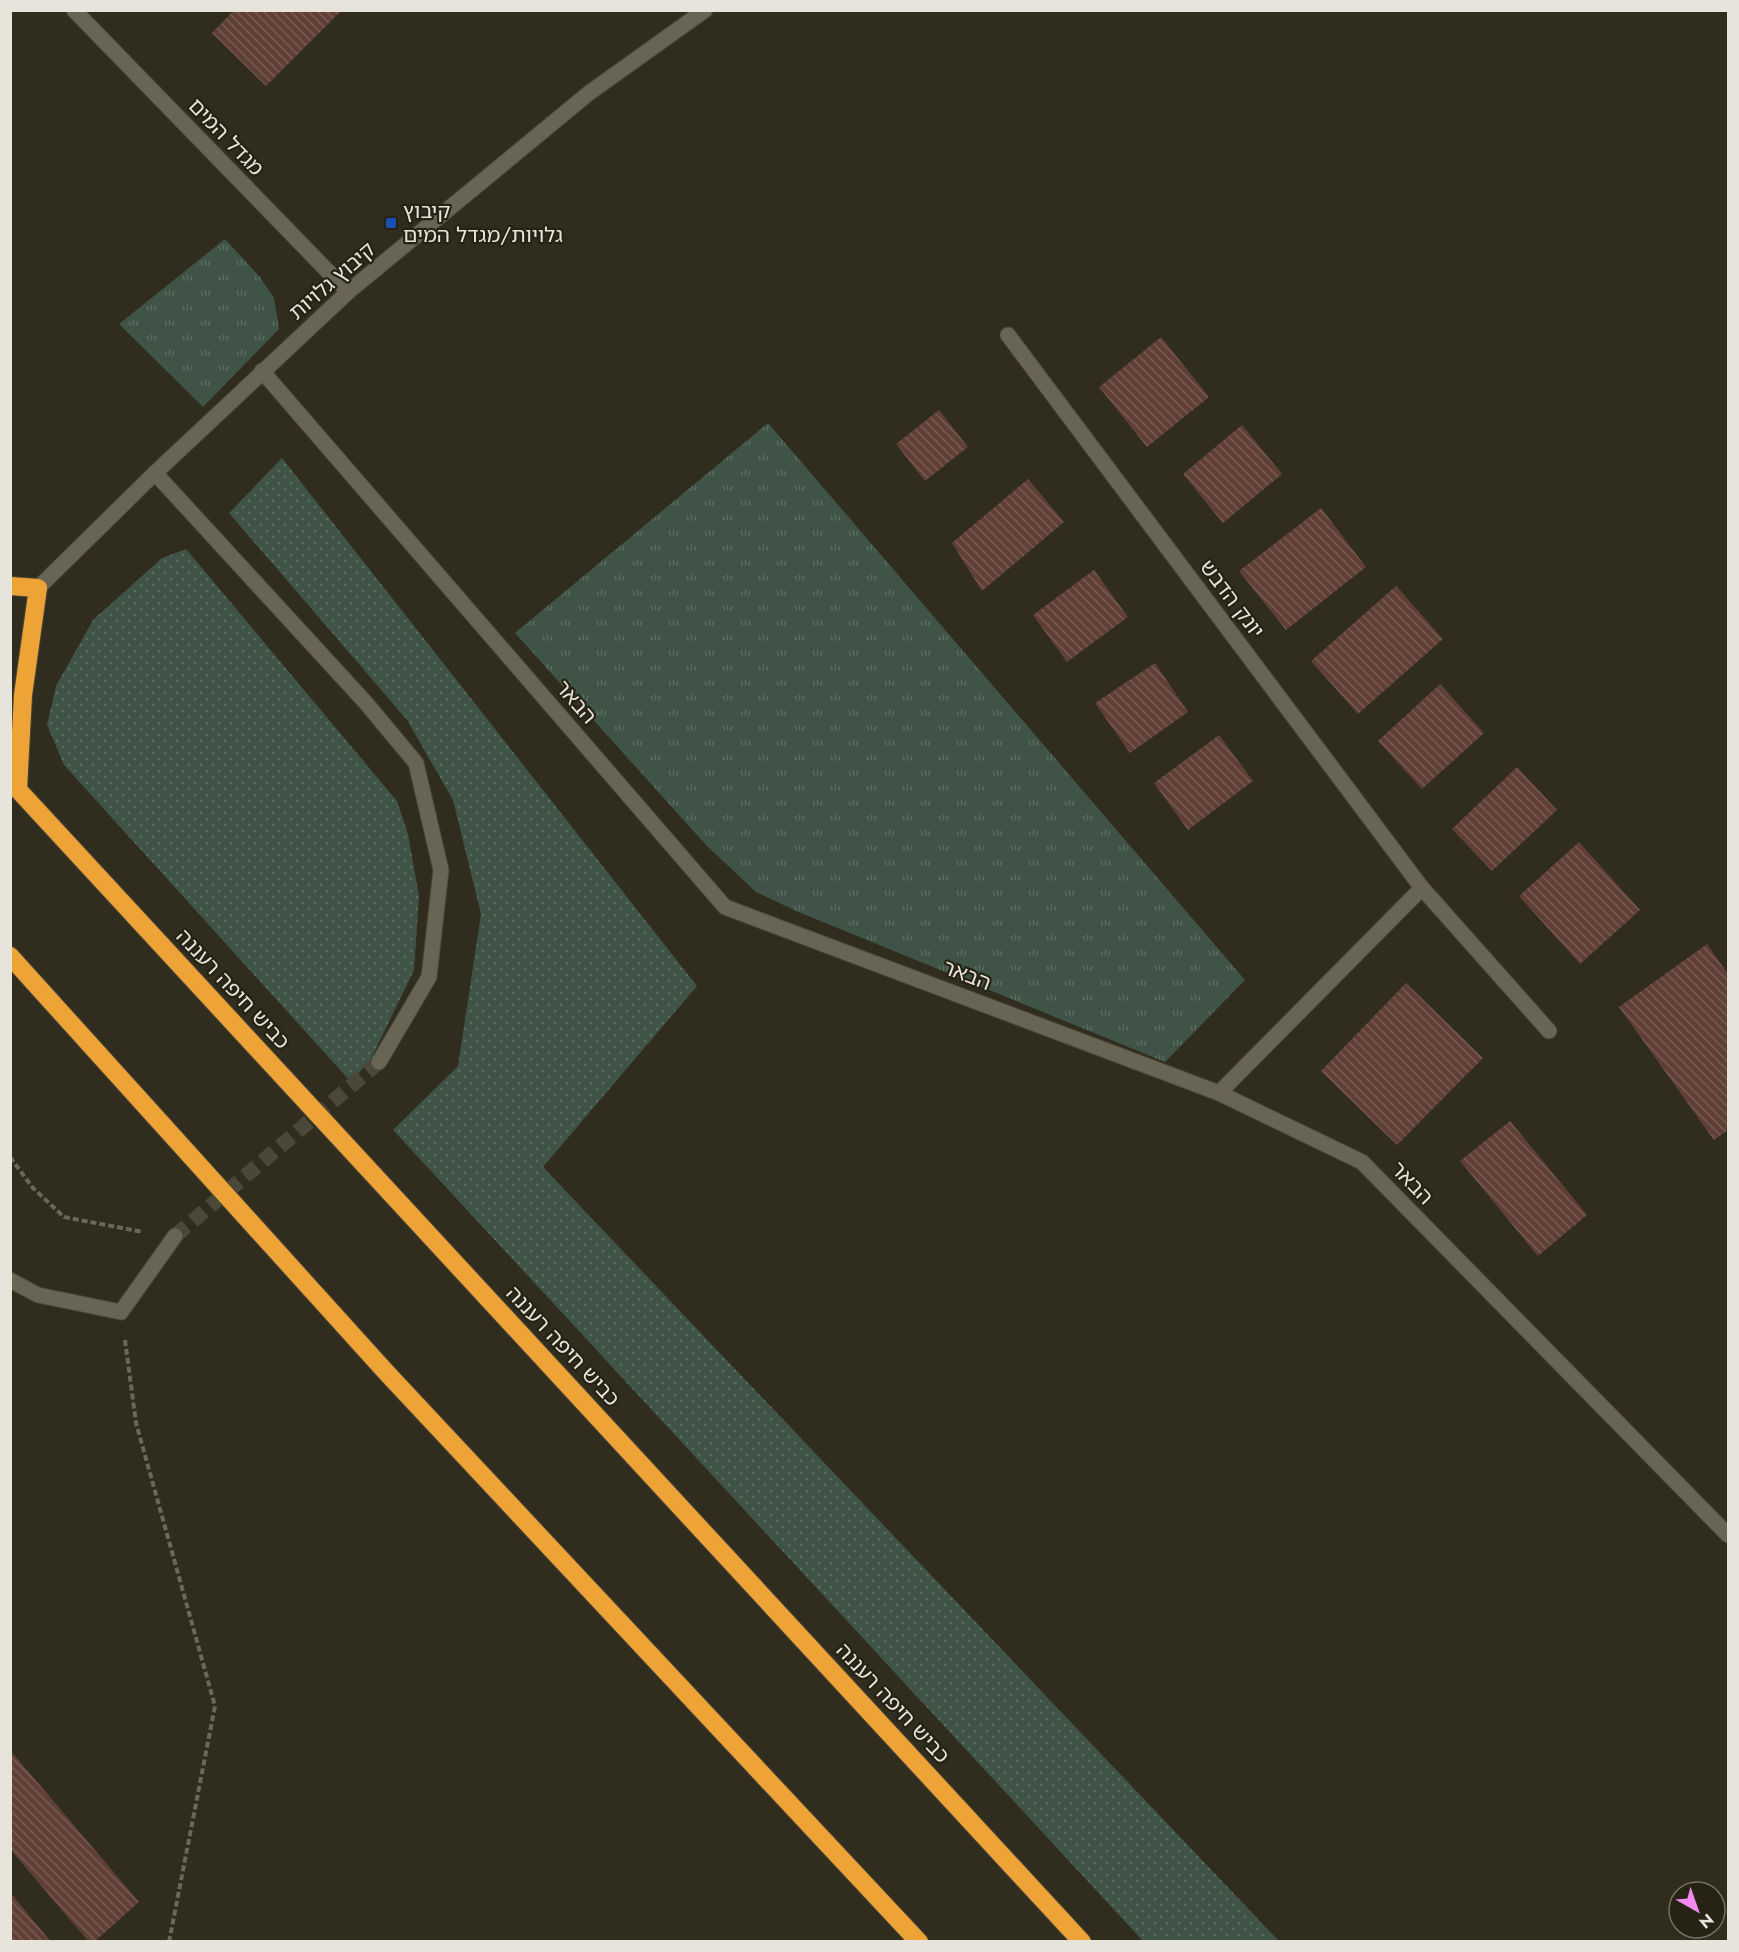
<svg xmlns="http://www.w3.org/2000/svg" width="1739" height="1952" viewBox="0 0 1739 1952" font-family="Jost,'Noto Sans Hebrew',sans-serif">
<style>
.grass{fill:url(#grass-dots)}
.park{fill:url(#park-tufts)}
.building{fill:url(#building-back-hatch)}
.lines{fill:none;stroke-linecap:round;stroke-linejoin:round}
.secondary-tunnel{stroke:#4b483a;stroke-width:15;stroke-dasharray:15 8;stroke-linecap:butt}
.street-casing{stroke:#4a473a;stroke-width:17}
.secondary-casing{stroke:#4a473a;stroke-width:17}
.highway-casing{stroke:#4a473a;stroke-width:20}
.path{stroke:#6b685b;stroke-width:4;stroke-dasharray:6 3;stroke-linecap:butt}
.street{stroke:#696555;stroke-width:15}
.secondary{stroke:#696555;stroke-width:15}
.highway{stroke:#eea337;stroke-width:18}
.transit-dot{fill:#1a4fb4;stroke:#262314;stroke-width:2}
.labels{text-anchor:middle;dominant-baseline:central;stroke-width:4.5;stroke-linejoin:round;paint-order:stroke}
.street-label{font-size:21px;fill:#e7e5db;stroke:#262314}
.poi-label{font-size:21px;fill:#e7e5db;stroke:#262314;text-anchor:start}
</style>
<defs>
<pattern id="grass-dots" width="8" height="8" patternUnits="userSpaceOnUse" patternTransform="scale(1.5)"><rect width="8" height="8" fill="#3f5347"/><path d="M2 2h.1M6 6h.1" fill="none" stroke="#5b6c61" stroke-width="1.8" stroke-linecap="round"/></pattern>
<pattern id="park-tufts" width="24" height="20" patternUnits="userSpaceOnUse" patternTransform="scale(1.5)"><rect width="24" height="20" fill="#3f5347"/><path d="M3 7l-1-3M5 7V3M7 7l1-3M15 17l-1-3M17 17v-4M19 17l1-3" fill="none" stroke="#5b6c61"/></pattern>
<pattern id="building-back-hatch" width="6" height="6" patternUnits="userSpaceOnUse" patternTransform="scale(1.5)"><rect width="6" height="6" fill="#604036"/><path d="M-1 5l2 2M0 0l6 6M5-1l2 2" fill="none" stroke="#775b52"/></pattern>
</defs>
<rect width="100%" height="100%" fill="#302c1e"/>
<g class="grass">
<polygon points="282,458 697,986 543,1167 1279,1941 1143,1941 393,1130 458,1066 481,914 453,800 407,720 229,513"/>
<polygon points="186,549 397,801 408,834 419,896 414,970 371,1059 351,1082 64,765 47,725 56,686 93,620 162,558"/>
</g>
<g class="park">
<polygon points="225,239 260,277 274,298 279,329 203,407 119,324"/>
<polygon points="768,423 1245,980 1165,1062 796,911 756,892 706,845 515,633"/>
</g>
<g class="building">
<polygon points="234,10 342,10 266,86 212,33"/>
<polygon points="1161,337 1209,397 1147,447 1099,387"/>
<polygon points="939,410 968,447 925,481 896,444"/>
<polygon points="1242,425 1282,474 1223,523 1183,474"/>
<polygon points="1028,479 1064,522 982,591 952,543"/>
<polygon points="1321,508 1366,567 1286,630 1239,571"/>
<polygon points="1094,570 1128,617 1067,662 1033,615"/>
<polygon points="1396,586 1443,639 1358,714 1311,661"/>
<polygon points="1155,663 1188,712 1130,753 1095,703"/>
<polygon points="1440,684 1484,733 1422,789 1378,741"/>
<polygon points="1219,735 1253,781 1188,830 1154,783"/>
<polygon points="1517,767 1557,810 1492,871 1452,829"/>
<polygon points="1579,842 1640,910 1580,964 1519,896"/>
<polygon points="1707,944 1728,974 1728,1130 1714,1140 1619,1007"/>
<polygon points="1406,983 1483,1058 1397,1145 1321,1071"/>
<polygon points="1510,1121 1587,1215 1538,1256 1460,1161"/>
<polygon points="10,1750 139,1902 94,1942 89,1942 10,1849"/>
<polygon points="10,1892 51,1942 10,1942"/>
</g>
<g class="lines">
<polyline class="secondary-tunnel" points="175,1236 379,1062"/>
<defs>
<g id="street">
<polyline points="74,10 348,292"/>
<polyline points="1008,335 1422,888 1549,1031"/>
<polyline points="262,371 725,907 1219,1093 1362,1162 1728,1535"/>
<polyline points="1219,1093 1422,888"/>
</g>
<g id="secondary">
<polyline points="155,473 366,703 416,763 441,870 429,977 379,1062"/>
<polyline points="38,588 155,473 348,292 589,93 705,10"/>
<polyline points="10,1280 38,1295 121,1312 175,1236"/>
</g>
<g id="highway">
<polyline points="10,586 38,588 23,695 18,789"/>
<polyline points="10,781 1082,1942"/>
<polyline points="10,956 385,1371 919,1942"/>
</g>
</defs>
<use href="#street" class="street-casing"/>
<use href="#secondary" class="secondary-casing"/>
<use href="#highway" class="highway-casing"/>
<g class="path">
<polyline points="10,1157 33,1188 64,1217 143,1232"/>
<polyline points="125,1340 136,1423 215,1706 169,1942"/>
</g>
<use href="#street" class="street"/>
<use href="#secondary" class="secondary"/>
<use href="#highway" class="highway"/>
</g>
<rect class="transit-dot" x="385" y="217" width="12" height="12" rx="3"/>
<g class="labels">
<g class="street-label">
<text transform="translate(226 137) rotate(46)">מגדל המים</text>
<text transform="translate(332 281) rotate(-41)">קיבוץ גלויות</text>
<text transform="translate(1232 599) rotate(53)">יונק הדבש</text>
<text transform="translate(576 702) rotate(49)">הבאר</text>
<text transform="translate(967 975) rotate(21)">הבאר</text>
<text transform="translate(233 989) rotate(47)">כביש חיפה רעננה</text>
<text transform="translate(1412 1183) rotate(46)">הבאר</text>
<text transform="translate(563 1346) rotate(47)">כביש חיפה רעננה</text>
<text transform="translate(893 1703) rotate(47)">כביש חיפה רעננה</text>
</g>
<g class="poi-label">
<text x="403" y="211">קיבוץ<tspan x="403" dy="24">גלויות/מגדל המים</tspan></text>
</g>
</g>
<rect width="1739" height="1952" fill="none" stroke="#e7e5db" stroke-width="24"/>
<g transform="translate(1697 1910) rotate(140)"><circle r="28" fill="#262314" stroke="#737164" stroke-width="1.5"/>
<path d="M0-4.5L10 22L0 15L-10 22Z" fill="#f38af1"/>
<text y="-9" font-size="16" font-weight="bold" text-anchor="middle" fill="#e7e5db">N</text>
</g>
</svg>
